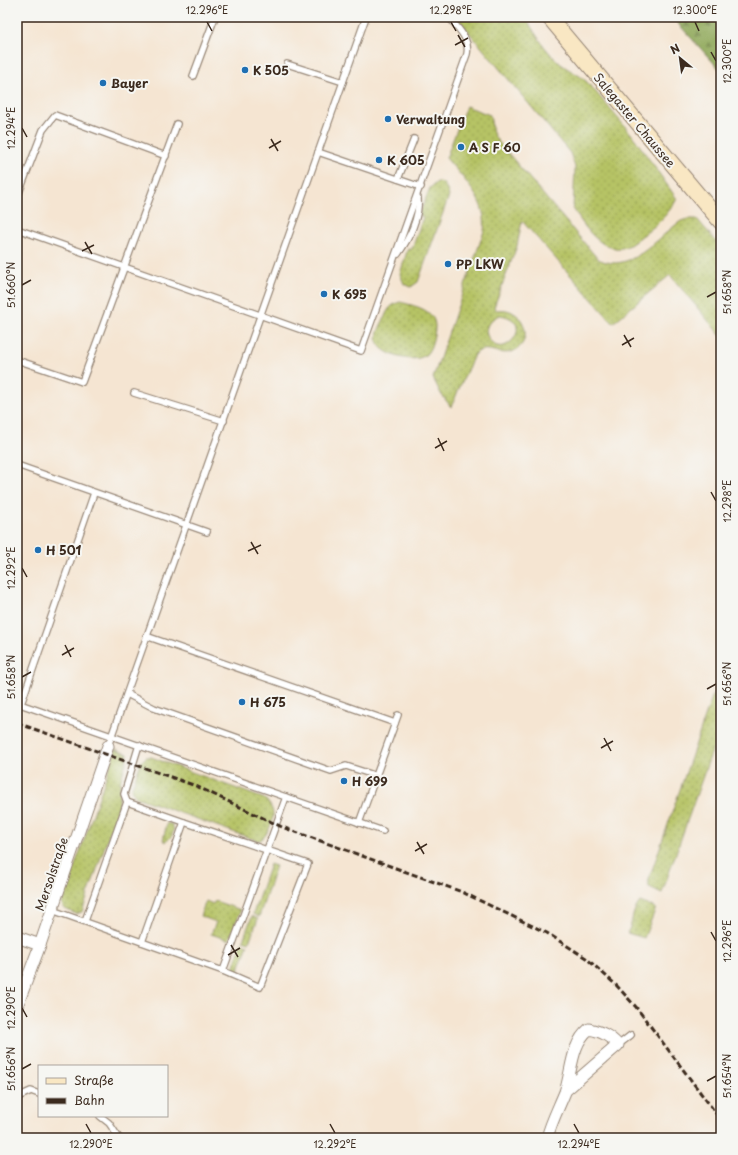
<svg xmlns="http://www.w3.org/2000/svg" width="738" height="1155" viewBox="0 0 738 1155" font-family="'Playpen Sans',sans-serif">
<style>
.grass{fill:url(#grass-dots);stroke:#787642;fill-rule:evenodd}
.forest{fill:url(#forest-firs);stroke:#666a3c}
.lines{fill:none;stroke-linecap:round;stroke-linejoin:round}
.lane-casing{stroke:#988878;stroke-width:8}
.street-casing{stroke:#988878;stroke-width:13}
.secondary-casing{stroke:#988878;stroke-width:17}
.lane{stroke:#fff;stroke-width:5.5}
.street{stroke:#fff;stroke-width:11}
.secondary{stroke:#f9e7c3;stroke-width:15}
.rail{stroke:#3b2a1e;stroke-width:3;stroke-dasharray:6 3;stroke-linecap:butt}
.ticks{fill:none;stroke:#3b2a1e;stroke-width:1.5}
.poi-dot{fill:#1f6fb2;stroke:#f6f6f2;stroke-width:1.5}
.labels{text-anchor:middle;dominant-baseline:central;stroke-width:4;stroke-linejoin:round;paint-order:stroke}
.poi-label{font-size:12px;font-weight:bold;fill:#3b2a1e;stroke:#f6f6f2;text-anchor:start}
.street-label{font-size:12px;fill:#3b2a1e;stroke:#f6f6f2}
.neatline{fill:none;stroke:#3b2a1e;stroke-width:1.5}
.ticks-label{font-size:10px;text-anchor:middle;fill:#3b2a1e}
</style>
<defs>
<pattern id="grass-dots" width="8" height="8" patternUnits="userSpaceOnUse"><rect width="8" height="8" fill="#b6c365"/><path d="M2 2h.1M6 6h.1" fill="none" stroke="#959f53" stroke-width="1.8" stroke-linecap="round"/></pattern>
<pattern id="forest-firs" width="22" height="20" patternUnits="userSpaceOnUse"><rect width="22" height="20" fill="#90a95a"/><path d="M5 1l3.5 6h-7zM16 11l3.5 6h-7z" fill="#778a4a"/></pattern>
</defs>
<rect width="100%" height="100%" fill="#f6f6f2"/>
<filter id="ink" filterUnits="userSpaceOnUse"><feTurbulence type="fractalNoise" baseFrequency=".025" numOctaves="2"/><feDisplacementMap in="SourceGraphic" scale="8" xChannelSelector="R" yChannelSelector="G"/><feConvolveMatrix kernelMatrix="1 2 1 2 8 2 1 2 1" color-interpolation-filters="sRGB"/></filter>
<filter id="wash" filterUnits="userSpaceOnUse"><feTurbulence type="fractalNoise" baseFrequency=".012" numOctaves="4" result="noise"/><feDisplacementMap in="SourceGraphic" scale="16" xChannelSelector="R" yChannelSelector="G"/><feGaussianBlur stdDeviation="0.9" result="paint"/><feColorMatrix in="noise" values="0 0 0 0 0 0 0 0 0 0 0 0 0 0 0 0 0 1.4 0 .05"/><feComposite in="paint" operator="in"/></filter>
<g filter="url(#wash)">
<rect width="100%" height="100%" fill="#f5e5d2"/>
<g class="grass">
<path d="M456,17H525C536,34 545,51 561,64C570,71 581,75 589,84L633,136L677,199C669,213 659,223 646,233C640,237 633,244 626,247C603,255 583,226 573,208L575,167L570,153Z"/>
<path d="M466,106L490,115L493,133L497,140L598,259C631,275 656,238 681,221L687,219H697L721,247V336L670,275L613,323L522,221L517,246L494,307L497,310C523,305 536,340 514,351C499,358 486,342 474,355L451,407L441,394L433,378L484,231C488,201 464,180 446,158ZM500,315C538,321 503,363 489,339C482,328 490,319 500,315Z"/>
<path d="M437,182C445,181 447,189 449,196L418,282L411,287L404,284L400,274L408,248L412,249L423,217L419,215L430,188Z"/>
<path d="M400,302C420,307 440,311 434,335C433,341 431,348 428,352C419,367 377,355 377,339C377,333 380,326 383,321C387,311 389,305 400,302Z"/>
<polygon points="713,694 721,696 721,725 662,893 649,887 648,882"/>
<polygon points="116,749 128,754 120,783 119,806 82,912 76,914 63,908 62,902"/>
<path d="M146,757H151L265,799C269,803 274,810 273,816C272,824 266,839 258,841L136,797L131,790L141,762Z"/>
<polygon points="167,823 172,824 174,830 172,836 166,842 163,840"/>
<polygon points="270,864 276,866 259,917 253,914"/>
<polygon points="206,901 213,904 215,901 241,910 229,940 211,934 216,922 200,916"/>
<path d="M640,902L656,908L644,938L627,933C634,922 630,914 640,902Z"/>
<polygon points="252,916 258,919 249,942 243,940"/>
<polygon points="242,943 248,945 237,974 232,971"/>
</g>
<polygon class="forest" points="672,17 721,17 721,71"/>
</g>
<g filter="url(#ink)">
<g class="lines">
<defs>
<g id="lane">
<polyline points="287,64 343,82"/>
<polyline points="193,76 215,17"/>
<polyline points="318,152 421,187"/>
<polyline points="398,179 414,139"/>
<polyline points="17,198 43,130 55,115 166,156"/>
<path d="M17,229L361,351L467,54C470,38 458,29 449,17"/>
<path d="M398,254C409,239 420,217 418,198"/>
<polyline points="17,360 82,382 177,124"/>
<polyline points="134,393 224,421"/>
<polyline points="17,465 207,532"/>
<polyline points="146,636 395,723"/>
<polyline points="127,694 154,708 331,771 346,766 377,776"/>
<polyline points="17,703 383,831"/>
<polyline points="21,704 94,493"/>
<polyline points="139,745 124,794 127,802 184,822"/>
<polyline points="108,746 366,17"/>
<polyline points="359,823 398,715"/>
<polyline points="52,910 223,971 286,797"/>
<polyline points="85,921 127,802"/>
<polyline points="142,942 184,822 308,864 260,987 223,971"/>
<polyline points="618,1045 631,1035"/>
<polyline points="17,1095 20,1096 31,1091 39,1094"/>
<polyline points="100,1116 109,1123 119,1138"/>
</g>
<g id="street">
<polyline points="17,937 40,945"/>
<polyline points="17,1006 40,945 108,746"/>
<path d="M547,1138C551,1122 559,1107 565,1092C572,1071 571,1044 589,1029C602,1032 609,1035 618,1045L566,1090"/>
</g>
<polyline id="secondary" points="549,17 721,222"/>
</defs>
<use href="#lane" class="lane-casing"/>
<use href="#street" class="street-casing"/>
<use href="#secondary" class="secondary-casing"/>
<use href="#lane" class="lane"/>
<use href="#street" class="street"/>
<use href="#secondary" class="secondary"/>
<polyline class="rail" points="17,723 196,786 282,827 462,892 547,933 586,958 617,986 636,1007 721,1120"/>
</g>
</g>
<path class="ticks" d="M207,22L212,31M451,22L456,31M695,22L699,31M458,35L465,47M455,45L468,38M711,52L716,61M22,128L27,137M271,139L278,151M269,148L281,141M85,242L92,254M82,251L94,245M22,285L31,280M707,297L716,292M624,335L631,347M622,345L634,338M438,438L444,451M435,448L447,441M711,492L716,501M251,542L258,554M248,551L261,545M22,568L27,577M65,645L71,657M62,655L74,648M22,677L31,672M707,689L716,684M604,738L611,751M601,748L613,741M417,842L424,854M415,851L427,844M711,932L716,941M231,945L238,957M228,955L240,948M22,1008L27,1017M22,1069L31,1064M707,1081L716,1076M86,1124L91,1133M330,1124L335,1133M574,1124L579,1133"/>
<g class="poi-dot">
<circle cx="245" cy="70" r="4"/>
<circle cx="103" cy="83" r="4"/>
<circle cx="388" cy="119" r="4"/>
<circle cx="461" cy="147" r="4"/>
<circle cx="379" cy="160" r="4"/>
<circle cx="448" cy="264" r="4"/>
<circle cx="324" cy="294" r="4"/>
<circle cx="38" cy="550" r="4"/>
<circle cx="242" cy="702" r="4"/>
<circle cx="344" cy="781" r="4"/>
</g>
<g class="labels">
<g class="poi-label">
<text x="253" y="70">K 505</text>
<text x="111" y="83">Bayer</text>
<text x="396" y="119">Verwaltung</text>
<text x="469" y="147">A S F 60</text>
<text x="387" y="160">K 605</text>
<text x="456" y="264">PP LKW</text>
<text x="332" y="294">K 695</text>
<text x="46" y="550">H 501</text>
<text x="250" y="702">H 675</text>
<text x="352" y="781">H 699</text>
</g>
<g class="street-label">
<text transform="translate(635 120) rotate(50)">Salegaster Chaussee</text>
<text transform="translate(51 874) rotate(-71)">Mersolstraße</text>
</g>
</g>
<rect width="738" height="1155" fill="none" stroke="#f6f6f2" stroke-width="44"/>
<rect x="38" y="1065" width="130" height="52" fill="#f6f6f2" stroke="#aba49d"/>
<rect x="46" y="1078" width="20" height="6" fill="#f9e7c3" stroke="#aba49d"/>
<text x="74" y="1085" font-size="12" fill="#3b2a1e">Straße</text>
<rect x="46" y="1098" width="20" height="6" fill="#3b2a1e" stroke="#aba49d"/>
<text x="74" y="1105" font-size="12" fill="#3b2a1e">Bahn</text>
<g transform="translate(680 58) rotate(331)" stroke="#f6f6f2" stroke-width="3" paint-order="stroke">
<path d="M0-3L7 15L0 10L-7 15Z" fill="#3b2a1e"/>
<text y="-6" font-size="11" font-weight="bold" text-anchor="middle" fill="#3b2a1e">N</text>
</g>
<rect x="22" y="22" width="694" height="1111" class="neatline"/>
<g class="ticks-label">
<text x="207" y="14">12.296°E</text>
<text x="451" y="14">12.298°E</text>
<text x="695" y="14">12.300°E</text>
<text transform="translate(727 61) rotate(-90)" y="4">12.300°E</text>
<text transform="translate(11 128) rotate(-90)" y="4">12.294°E</text>
<text transform="translate(11 285) rotate(-90)" y="4">51.660°N</text>
<text transform="translate(727 292) rotate(-90)" y="4">51.658°N</text>
<text transform="translate(727 501) rotate(-90)" y="4">12.298°E</text>
<text transform="translate(11 568) rotate(-90)" y="4">12.292°E</text>
<text transform="translate(11 677) rotate(-90)" y="4">51.658°N</text>
<text transform="translate(727 684) rotate(-90)" y="4">51.656°N</text>
<text transform="translate(727 941) rotate(-90)" y="4">12.296°E</text>
<text transform="translate(11 1008) rotate(-90)" y="4">12.290°E</text>
<text transform="translate(11 1069) rotate(-90)" y="4">51.656°N</text>
<text transform="translate(727 1076) rotate(-90)" y="4">51.654°N</text>
<text x="91" y="1148">12.290°E</text>
<text x="335" y="1148">12.292°E</text>
<text x="579" y="1148">12.294°E</text>
</g>
</svg>
